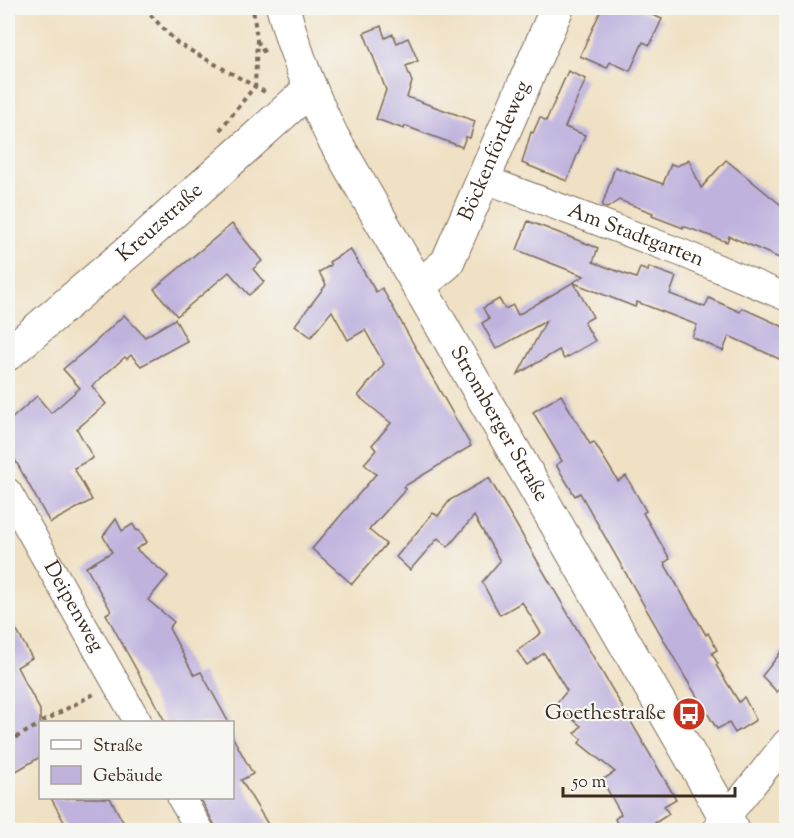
<svg xmlns="http://www.w3.org/2000/svg" width="794" height="838" viewBox="0 0 794 838" font-family="'Sorts Mill Goudy',serif">
<style>
.building{fill:#bfb3de}
.lines{fill:none;stroke-linecap:round;stroke-linejoin:round}
.street-casing{stroke:#7a6a58;stroke-width:29}
.secondary-casing{stroke:#7a6a58;stroke-width:35}
.path{stroke:#7a6a58;stroke-width:4;stroke-dasharray:4.5 4.5;stroke-linecap:butt}
.street{stroke:#fff;stroke-width:27}
.secondary{stroke:#fff;stroke-width:33}
.labels{text-anchor:middle;dominant-baseline:central;stroke-width:4.5;stroke-linejoin:round;paint-order:stroke}
.street-label{font-size:21px;fill:#3b2a1e;stroke:#f6f6f2}
.poi-label{font-size:21px;fill:#3b2a1e;stroke:#f6f6f2;text-anchor:end}
</style>
<rect width="100%" height="100%" fill="#f6f6f2"/>
<filter id="ink" filterUnits="userSpaceOnUse"><feTurbulence type="fractalNoise" baseFrequency=".0167" numOctaves="2"/><feDisplacementMap in="SourceGraphic" scale="12" xChannelSelector="R" yChannelSelector="G"/><feConvolveMatrix kernelMatrix="1 2 1 2 8 2 1 2 1" color-interpolation-filters="sRGB"/></filter>
<filter id="wash" filterUnits="userSpaceOnUse"><feTurbulence type="fractalNoise" baseFrequency=".008" numOctaves="4" result="noise"/><feDisplacementMap in="SourceGraphic" scale="24" xChannelSelector="R" yChannelSelector="G"/><feGaussianBlur stdDeviation="1.35" result="paint"/><feColorMatrix in="noise" values="0 0 0 0 0 0 0 0 0 0 0 0 0 0 0 0 0 1.4 0 .05"/><feComposite in="paint" operator="in"/></filter>
<g filter="url(#wash)">
<rect width="100%" height="100%" fill="#f0e1c4"/>
<g id="blocks">
<g class="building">
<polygon points="602,8 635,8 662,19 650,45 643,42 630,71 610,62 607,68 580,56"/>
<polygon points="381,26 385,38 393,34 397,43 408,38 418,61 406,66 412,82 407,97 475,121 470,138 466,137 462,147 405,126 404,129 376,119 386,90 364,33"/>
<polygon points="568,71 586,79 565,127 585,135 567,181 522,163 531,132 533,133 540,117 546,121"/>
<polygon points="689,160 701,188 726,160 786,209 786,261 729,236 727,242 683,226 683,228 652,216 653,213 619,200 607,208 602,206 615,167 663,184 671,164 677,166"/>
<polygon points="528,221 598,248 593,262 636,278 640,268 648,271 649,267 676,277 670,294 705,307 709,298 740,312 742,308 786,328 786,362 729,336 723,351 692,337 697,325 637,302 635,307 574,283 593,317 584,322 595,341 564,359 559,350 518,374 546,321 496,349 482,323 489,319 483,308 499,299 505,309 513,305 518,315 584,276 517,250"/>
<polygon points="232,224 262,261 253,269 264,282 249,295 229,272 177,316 154,289"/>
<polygon points="350,249 376,292 382,288 471,446 403,487 406,489 369,530 386,544 352,584 312,549 376,474 364,464 376,450 372,445 391,423 358,396 384,364 365,330 348,340 332,311 311,337 295,325 326,285 319,272 331,265 329,262"/>
<polygon points="124,315 145,337 175,319 187,341 141,366 131,355 127,359 125,357 92,386 106,404 77,429 93,458 74,468 92,500 50,523 8,447 8,422 37,396 51,413 80,388 63,369 92,345"/>
<polygon points="561,395 590,444 594,442 618,481 626,476 646,511 643,513 670,559 664,563 706,635 708,633 717,650 712,653 718,664 716,665 739,702 744,697 756,720 735,733 729,723 717,729 685,677 580,493 575,496 556,465 562,461 533,412"/>
<polygon points="489,478 676,799 664,806 669,814 655,823 660,831 621,831 615,819 621,814 602,780 615,772 579,743 582,739 575,733 581,726 555,705 567,691 544,653 527,665 517,651 541,633 522,602 500,615 482,582 500,561 474,516 448,547 438,538 410,570 396,557 433,513 438,516 450,500"/>
<polygon points="116,519 122,531 133,524 136,530 140,531 147,542 136,549 168,576 148,600 174,622 169,628 194,675 201,672 229,723 166,723 120,640 106,614 111,611 86,567 112,552 103,536"/>
<polygon points="8,615 32,658 17,667 40,710 40,757 8,776"/>
<polygon points="786,646 786,681 777,692 762,676"/>
<polygon points="232,736 253,774 241,780 272,831 218,831 200,798 232,798"/>
<polygon points="51,798 110,798 128,831 69,831"/>
</g>
</g>
</g>
<g filter="url(#ink)">
<use href="#blocks" fill-opacity="0" stroke="#7a6a58" stroke-width="1.5"/>
<g class="lines">
<defs>
<g id="street">
<path id="s1" d="M484,179L682,253L786,297"/>
<path id="s2" d="M8,492L138,722"/>
<polyline points="181,798 200,830"/>
<polyline points="716,830 786,743"/>
</g>
<g id="secondary">
<path id="s3" d="M283,8C295,53 311,94 332,136L733,830"/>
<path id="s4" d="M419,286L447,263L557,8"/>
<path id="s5" d="M8,354L141,241L309,90"/>
</g>
</defs>
<use href="#street" class="street-casing"/>
<use href="#secondary" class="secondary-casing"/>
<g class="path">
<polyline points="144,8 177,43 265,92"/>
<polyline points="257,41 266,55"/>
<polyline points="220,130 255,86 257,40 253,8"/>
<polyline points="42,722 94,694"/>
<polyline points="8,742 40,724"/>
</g>
<use href="#street" class="street"/>
<use href="#secondary" class="secondary"/>
</g>
</g>
<defs>
<symbol id="bus-disc" viewBox="-11 -11 22 22"><circle r="9.5" fill="#c8321e" stroke="#f6f6f2"/><path d="M-5-6H5V4H4V6H2V4H-2V6H-4V4H-5ZM-3.5-4V0h7V-4ZM-3.5 1.2v1.5H-2V1.2ZM2 1.2v1.5H3.5V1.2Z" fill="#fff"/></symbol>
</defs>
<g fill-rule="evenodd">
<use href="#bus-disc" x="670" y="695" width="38" height="38"/>
</g>
<g class="labels">
<g class="street-label">
<text stroke="none"><textPath href="#s4" startOffset="158">Böckenfördeweg</textPath></text>
<text stroke="none"><textPath href="#s5" startOffset="201">Kreuzstraße</textPath></text>
<text stroke="none"><textPath href="#s1" startOffset="162">Am Stadtgarten</textPath></text>
<text stroke="none"><textPath href="#s3" startOffset="470">Stromberger Straße</textPath></text>
<text stroke="none"><textPath href="#s2" startOffset="132">Deipenweg</textPath></text>
</g>
<g class="poi-label">
<text x="666" y="714">Goethestraße</text>
</g>
</g>
<rect width="794" height="838" fill="none" stroke="#f6f6f2" stroke-width="30"/>
<rect x="39" y="721" width="195" height="78" fill="#f6f6f2" stroke="#aba49d" stroke-width="1.5"/>
<rect x="51" y="740" width="30" height="9" fill="#ffffff" stroke="#aba49d" stroke-width="1.5"/>
<text x="93" y="751" font-size="18" fill="#3b2a1e">Straße</text>
<rect x="51" y="766" width="30" height="18" fill="#bfb3de" stroke="#aba49d" stroke-width="1.5"/>
<text x="93" y="781" font-size="18" fill="#3b2a1e">Gebäude</text>
<path d="M563 787v9h172v-9" fill="none" stroke="#3b2a1e" stroke-width="3"/>
<text x="572" y="787" font-size="18" fill="#3b2a1e" stroke="#f6f6f2" stroke-width="4.5" paint-order="stroke">50 m</text>
</svg>
